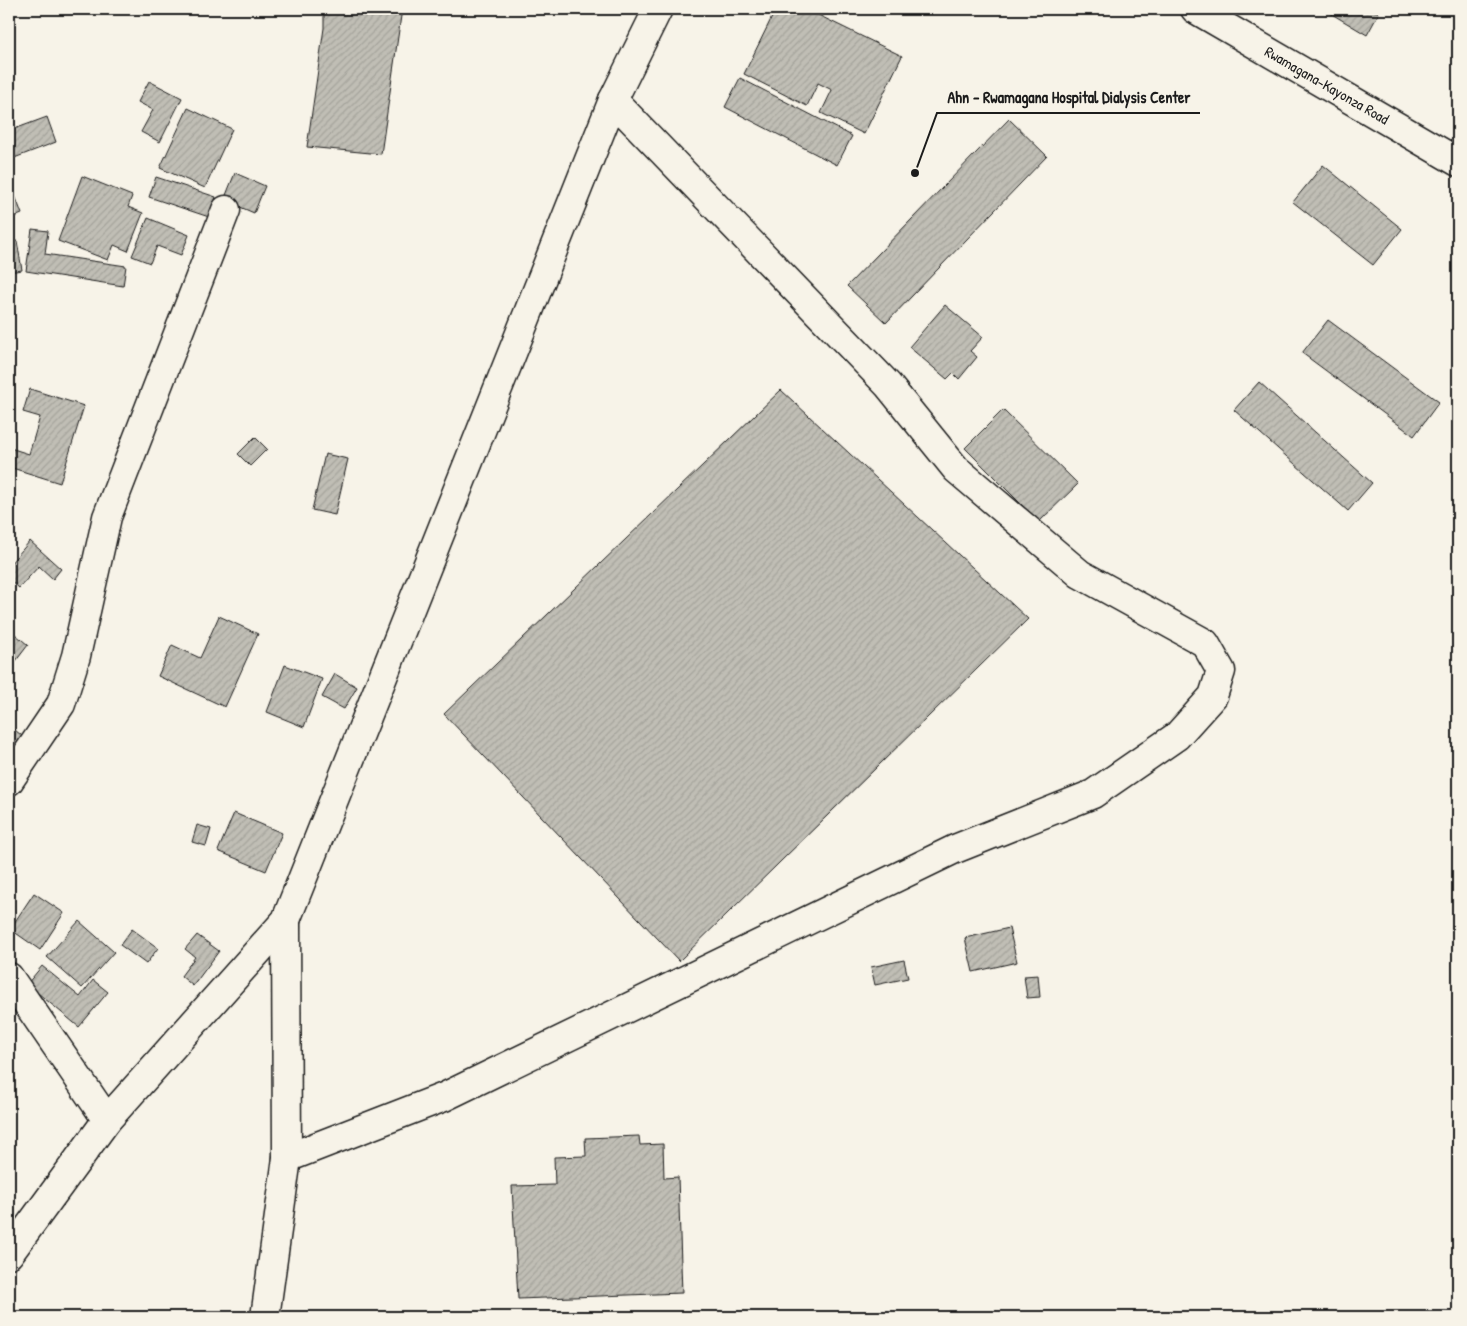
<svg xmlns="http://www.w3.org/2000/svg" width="1467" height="1326" viewBox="0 0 1467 1326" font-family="'Patrick Hand',sans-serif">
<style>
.building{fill:url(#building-hatch);stroke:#1c1c1c}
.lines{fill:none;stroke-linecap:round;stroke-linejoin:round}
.minor-casing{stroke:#1c1c1c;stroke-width:31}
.major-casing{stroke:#1c1c1c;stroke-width:31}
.highway-casing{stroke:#1c1c1c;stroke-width:31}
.minor{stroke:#f7f3e8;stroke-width:28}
.major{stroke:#f7f3e8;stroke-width:28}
.highway{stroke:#f7f3e8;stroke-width:28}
.labels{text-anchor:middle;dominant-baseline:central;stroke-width:4;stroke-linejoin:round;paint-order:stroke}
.street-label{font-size:15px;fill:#1c1c1c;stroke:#f7f3e8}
.leader{fill:none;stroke:#1c1c1c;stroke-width:2}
.callout-dot{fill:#1c1c1c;stroke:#f7f3e8;stroke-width:2}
.callout-label{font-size:16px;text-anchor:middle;font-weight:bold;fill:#1c1c1c;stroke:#f7f3e8;stroke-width:4;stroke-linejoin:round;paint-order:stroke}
</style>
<defs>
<pattern id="building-hatch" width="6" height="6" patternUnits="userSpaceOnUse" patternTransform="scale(1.25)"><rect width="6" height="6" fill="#c0beb5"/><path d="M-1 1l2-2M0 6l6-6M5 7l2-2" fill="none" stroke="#a4a39b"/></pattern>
</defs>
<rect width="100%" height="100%" fill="#f7f3e8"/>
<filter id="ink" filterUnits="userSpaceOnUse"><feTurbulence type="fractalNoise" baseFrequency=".02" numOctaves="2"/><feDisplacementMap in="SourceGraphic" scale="10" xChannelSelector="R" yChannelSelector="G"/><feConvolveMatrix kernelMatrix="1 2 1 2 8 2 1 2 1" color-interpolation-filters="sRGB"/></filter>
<g filter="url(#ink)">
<g class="building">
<polygon points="324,9 402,9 381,154 307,147 324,28"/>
<polygon points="776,9 806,9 902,56 864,134 821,113 832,90 818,83 807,106 744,74"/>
<polygon points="1326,9 1372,9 1379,13 1367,35 1325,10"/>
<polygon points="740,78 852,136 837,165 725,107"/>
<polygon points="149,81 182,98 160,142 141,132 153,110 138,102"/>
<polygon points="188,108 232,129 205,188 160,168"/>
<polygon points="47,117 56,142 9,160 9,131"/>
<polygon points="1009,119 1047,156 886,323 847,286"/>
<polygon points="1323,165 1402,229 1373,265 1293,202"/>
<polygon points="235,173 265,186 254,213 224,200"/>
<polygon points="82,176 132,196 128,207 143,213 128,251 114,245 108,260 58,241"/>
<polygon points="156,177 216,197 209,217 149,197"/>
<polygon points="9,180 22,214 9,219"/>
<polygon points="148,218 189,235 181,255 157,246 150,263 132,256"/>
<polygon points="32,229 48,231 45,254 126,266 123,286 26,271"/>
<polygon points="17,241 22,270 9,272 9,242"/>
<polygon points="945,305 983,337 970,351 977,357 959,379 953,373 947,379 909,347"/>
<polygon points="1328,320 1439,402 1414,436 1302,353"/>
<polygon points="1259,382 1372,483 1348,511 1234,410"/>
<polygon points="30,389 84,406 60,483 9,467 10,448 29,454 40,417 23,412"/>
<polygon points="781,390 1028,619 679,961 444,714"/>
<polygon points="1003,410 1078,484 1039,522 965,448"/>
<polygon points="255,437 267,449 250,466 238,454"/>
<polygon points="325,454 348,459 335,515 312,510"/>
<polygon points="30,541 61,569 53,579 39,566 19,588 9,579 9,565"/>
<polygon points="219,616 258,634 225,707 158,676 172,645 200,658"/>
<polygon points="9,629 28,645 9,670"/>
<polygon points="285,665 322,679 304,727 267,712"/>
<polygon points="335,674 357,687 344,709 322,697"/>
<polygon points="9,725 27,740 9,763"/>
<polygon points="234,813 282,833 266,871 218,851"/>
<polygon points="197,825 211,829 206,846 192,842"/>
<polygon points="34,893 64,913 40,950 10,929"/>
<polygon points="79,921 114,952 82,988 47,957"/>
<polygon points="1009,928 1017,962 973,972 965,938"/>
<polygon points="132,929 158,948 146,964 120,945"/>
<polygon points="197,935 219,951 193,986 181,976 195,957 185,949"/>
<polygon points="904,960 908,978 875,985 871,967"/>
<polygon points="42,966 80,997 93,980 108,992 79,1027 27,984"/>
<polygon points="1038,975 1040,997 1027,998 1024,976"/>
<polygon points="639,1136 640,1145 663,1144 664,1178 678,1177 682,1293 518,1299 512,1186 555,1185 554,1157 586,1156 585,1138"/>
</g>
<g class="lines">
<defs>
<g id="minor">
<polyline points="9,781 61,704 76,656 107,517 226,210"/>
<polyline points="9,977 107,1120"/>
<polyline points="287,1158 444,1097 955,849 1093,794 1177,736 1213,696 1221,671 1205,643 1080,574 956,469 888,385 613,100"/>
<polyline points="265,1317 287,1158 286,920"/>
</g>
<polyline id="major" points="9,1254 107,1120 286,920 613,100 658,9"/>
<polyline id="highway" points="1195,9 1458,162"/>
</defs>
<use href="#minor" class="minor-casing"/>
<use href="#major" class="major-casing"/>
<use href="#highway" class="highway-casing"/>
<use href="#minor" class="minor"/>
<use href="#major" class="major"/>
<use href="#highway" class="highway"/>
</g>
</g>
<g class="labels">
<g class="street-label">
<text transform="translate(1327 85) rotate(30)">Rwamagana-Kayonza Road</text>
</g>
</g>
<path class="leader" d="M915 173L937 113H1200"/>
<circle class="callout-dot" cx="915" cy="173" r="5"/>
<g class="callout-label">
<text x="1069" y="103">Ahn - Rwamagana Hospital Dialysis Center</text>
</g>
<rect width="1467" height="1326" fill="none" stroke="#f7f3e8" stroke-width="30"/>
<rect x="15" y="15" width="1437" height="1296" fill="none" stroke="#1c1c1c" stroke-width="2" filter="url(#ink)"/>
</svg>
